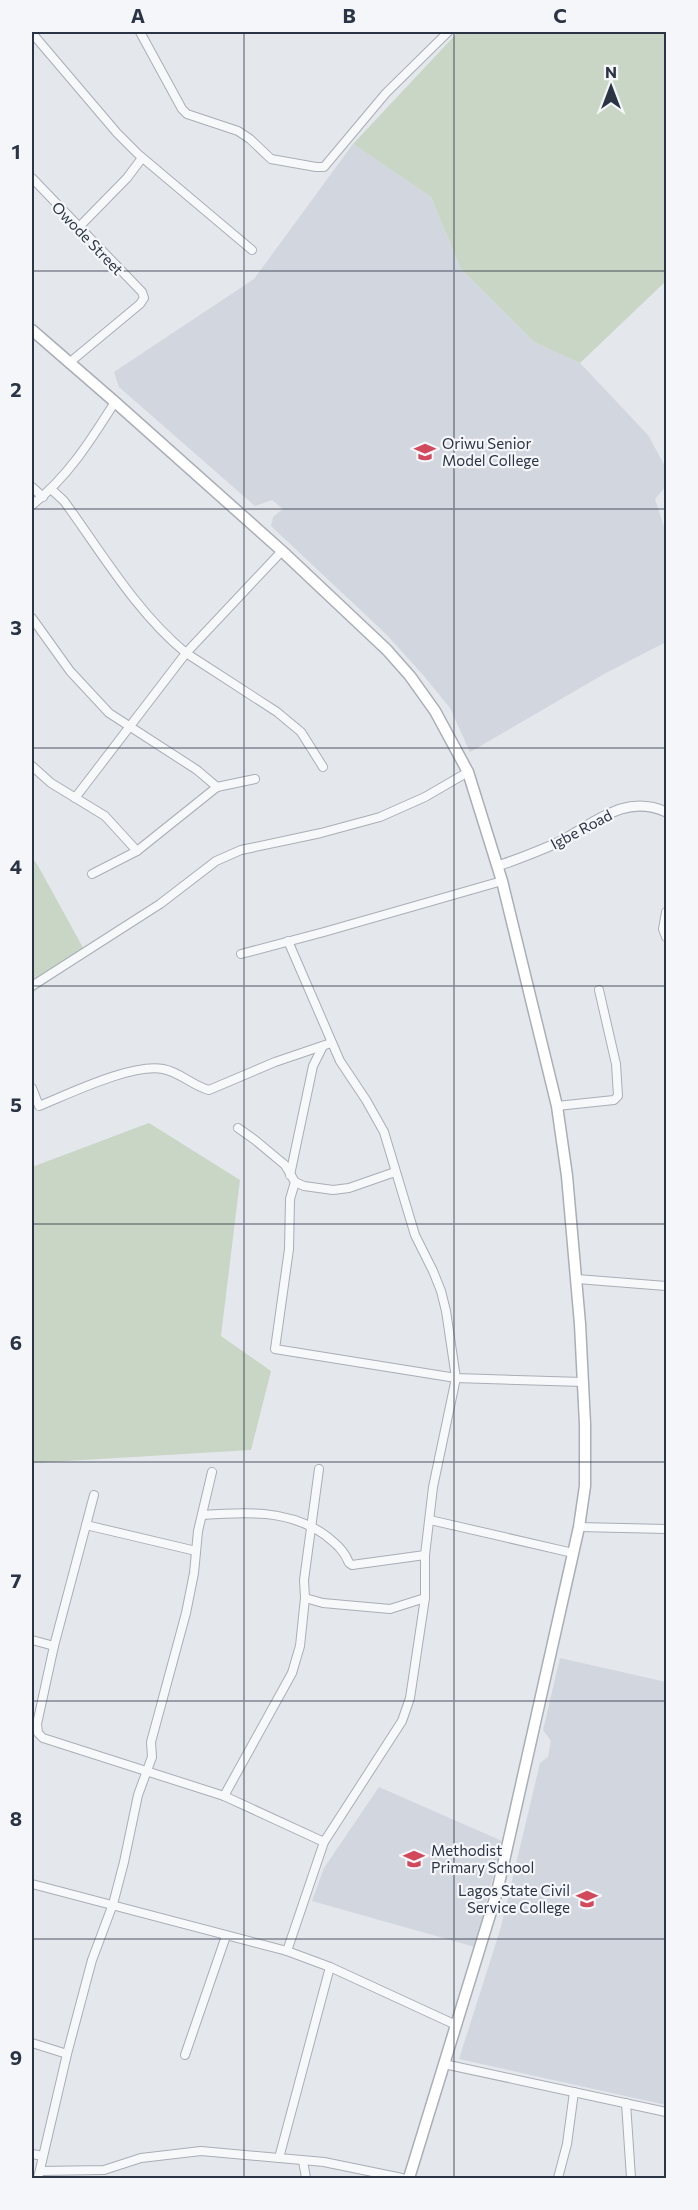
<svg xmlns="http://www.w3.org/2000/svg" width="698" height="2210" viewBox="0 0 698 2210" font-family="Commissioner,sans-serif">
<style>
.built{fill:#d2d6de}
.green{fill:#c9d6c5}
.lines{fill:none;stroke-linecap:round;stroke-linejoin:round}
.minor-casing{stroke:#a9aeb7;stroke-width:10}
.tertiary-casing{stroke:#a9aeb7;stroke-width:11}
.secondary-casing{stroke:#a9aeb7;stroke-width:13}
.minor{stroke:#f7f8fa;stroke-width:8}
.tertiary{stroke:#f7f8fa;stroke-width:9}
.secondary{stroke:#fff;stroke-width:10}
.grid{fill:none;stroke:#2b3445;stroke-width:1.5;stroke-opacity:0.55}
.labels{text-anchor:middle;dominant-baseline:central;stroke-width:4.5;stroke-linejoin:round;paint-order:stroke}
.street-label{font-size:15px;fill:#2b3445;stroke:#f4f6f9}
.poi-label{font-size:15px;fill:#2b3445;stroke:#f4f6f9;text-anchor:start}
.neatline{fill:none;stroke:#2b3445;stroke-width:2}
.grid-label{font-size:20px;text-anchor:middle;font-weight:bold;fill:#2b3445}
</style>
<rect width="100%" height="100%" fill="#e4e7ec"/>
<g class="built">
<polygon points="353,144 431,197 461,269 534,342 580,363 648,435 666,468 666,486 655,499 666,533 666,642 604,674 470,752 450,708 424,676 386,634 271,526 273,517 283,509 272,500 255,506 119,387 114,372 254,279"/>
<polygon points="560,1658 666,1682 666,2105 459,2059 501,1927 540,1763 548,1757 551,1741 543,1730"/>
<polygon points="379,1787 502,1841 475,1947 312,1901 324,1868"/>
</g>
<g class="green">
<polygon points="458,32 666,32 666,281 580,363 534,342 461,269 431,197 353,144"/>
<polygon points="32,858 37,864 87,955 32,993"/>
<polygon points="149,1123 240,1180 221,1336 271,1371 251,1450 32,1463 32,1167"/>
</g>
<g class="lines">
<defs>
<g id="minor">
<polyline points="140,32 182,109 187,114 238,131 250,139 271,159 316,167 324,167 386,93 448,32"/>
<polyline points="32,33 117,133 138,154 252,250"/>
<polyline points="32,178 142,292 144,298 140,304 69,363"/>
<polyline points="79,227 127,178 142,158"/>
<polyline points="32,487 43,497"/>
<path d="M51,489L64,501C102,553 136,612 186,653L277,712L301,732L323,767"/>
<path d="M32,505C68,477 91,440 115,402"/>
<polyline points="32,618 70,671 109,713 197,770 217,787"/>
<polyline points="32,766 51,783 105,816 137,851 217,787 255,779"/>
<polyline points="75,798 186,653 282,551"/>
<polyline points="92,874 137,851"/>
<polyline points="666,912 663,929 666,937"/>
<polyline points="241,954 324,932 502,881"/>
<polyline points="32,986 160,904 216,861 241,850 321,833 380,817 425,797 468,772"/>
<path d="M32,1088L39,1106C69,1094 132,1063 163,1069C180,1072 193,1086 209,1090L275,1062L331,1043"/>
<polyline points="557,1106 614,1100 618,1096 616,1064 599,990"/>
<polyline points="238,1128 255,1140 285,1165 295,1182 304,1186 333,1190 349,1188 395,1172"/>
<polyline points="290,1175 313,1066 323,1046"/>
<polyline points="295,1182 290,1199 289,1249 275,1349 456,1378 583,1382"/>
<polyline points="577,1279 666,1286"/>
<polyline points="94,1495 54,1646 37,1724 38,1733 43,1738 224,1796 324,1842"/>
<path d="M202,1515C244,1512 289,1509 325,1535C336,1544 344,1550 349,1563L352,1565L425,1555"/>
<polyline points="430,1520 573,1553"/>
<polyline points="86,1525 196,1551"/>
<polyline points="579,1527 666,1529"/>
<polyline points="305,1598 323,1603 390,1609 425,1598"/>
<polyline points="32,1640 54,1646"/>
<polyline points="224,1796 292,1673 300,1646 305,1598 304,1580 319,1469"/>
<polyline points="32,1884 287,1951 330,1967 456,2025"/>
<polyline points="287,1951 324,1842 402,1721 410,1698 425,1598 425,1555 433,1487 456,1378 446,1311 441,1291 433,1271 415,1235 384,1132 366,1100 340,1061 288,941"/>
<polyline points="32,2043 67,2054"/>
<polyline points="185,2055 226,1936"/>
<polyline points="444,2064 666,2112"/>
<polyline points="626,2103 631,2178"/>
<polyline points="32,2154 43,2156"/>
<polyline points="279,2158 330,1967"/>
<polyline points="303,2161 306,2178"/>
<polyline points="40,2171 104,2170 141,2158 201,2151 324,2162 402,2178"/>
<polyline points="38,2178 67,2054 92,1960 113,1904 124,1862 138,1795 152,1757 151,1742 186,1613 194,1573 198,1531 212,1472"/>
<polyline points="558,2178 567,2144 574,2092"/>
</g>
<path id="tertiary" d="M498,866C518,859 539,851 559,842C594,824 624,793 666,812"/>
<polyline id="secondary" points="32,330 115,402 282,551 387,650 410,676 435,711 468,772 502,881 557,1106 567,1176 580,1324 585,1424 585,1486 579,1527 497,1892 409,2178"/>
</defs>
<use href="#minor" class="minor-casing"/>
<use href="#tertiary" class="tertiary-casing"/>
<use href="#secondary" class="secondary-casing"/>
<use href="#minor" class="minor"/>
<use href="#tertiary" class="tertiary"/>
<use href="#secondary" class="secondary"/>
</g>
<path class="grid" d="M244,32V2178M454,32V2178M32,271H666M32,509H666M32,748H666M32,986H666M32,1224H666M32,1462H666M32,1701H666M32,1939H666"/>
<defs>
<symbol id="school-bare" viewBox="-9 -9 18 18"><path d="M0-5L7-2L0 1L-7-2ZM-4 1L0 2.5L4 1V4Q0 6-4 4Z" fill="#d1495b" stroke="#f4f6f9" stroke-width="2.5" paint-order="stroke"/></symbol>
</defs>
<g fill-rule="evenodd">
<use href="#school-bare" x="410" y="437" width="30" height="30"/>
<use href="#school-bare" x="399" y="1844" width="30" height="30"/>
<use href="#school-bare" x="572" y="1884" width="30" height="30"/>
</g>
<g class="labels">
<g class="street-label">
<text transform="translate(88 238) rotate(46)">Owode Street</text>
<text transform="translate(581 829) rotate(-28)">Igbe Road</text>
</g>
<g class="poi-label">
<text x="442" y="443">Oriwu Senior<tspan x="442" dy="17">Model College</tspan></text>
<text x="431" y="1850">Methodist<tspan x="431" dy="17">Primary School</tspan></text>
<text x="570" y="1890" text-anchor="end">Lagos State Civil<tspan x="570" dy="17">Service College</tspan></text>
</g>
</g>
<rect width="698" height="2210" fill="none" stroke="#f4f6f9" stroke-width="66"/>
<g transform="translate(611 87)" stroke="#f4f6f9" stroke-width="4.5" paint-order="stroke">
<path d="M0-4.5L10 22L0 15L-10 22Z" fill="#2b3445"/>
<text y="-9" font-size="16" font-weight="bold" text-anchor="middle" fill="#2b3445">N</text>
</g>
<rect x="33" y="33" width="632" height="2144" class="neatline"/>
<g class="grid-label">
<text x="138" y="23">A</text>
<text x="349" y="23">B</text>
<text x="560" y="23">C</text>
<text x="16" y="159">1</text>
<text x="16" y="397">2</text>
<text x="16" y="635">3</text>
<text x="16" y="874">4</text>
<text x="16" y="1112">5</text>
<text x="16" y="1350">6</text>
<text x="16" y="1588">7</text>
<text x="16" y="1826">8</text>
<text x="16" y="2065">9</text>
</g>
</svg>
